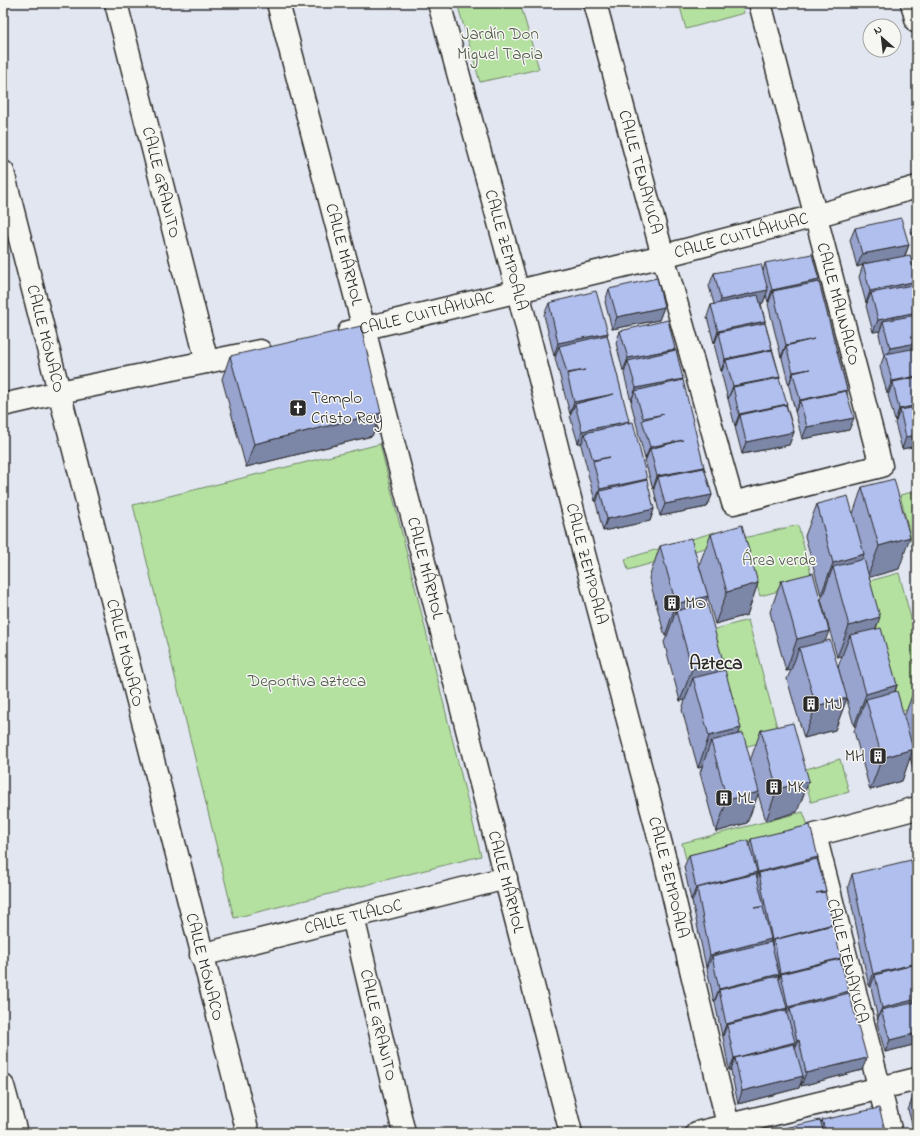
<svg xmlns="http://www.w3.org/2000/svg" width="920" height="1136" viewBox="0 0 920 1136" font-family="'Indie Flower',sans-serif">
<style>
.green{fill:#b4e1a0;stroke:#708666}
.lines{fill:none;stroke-linecap:round;stroke-linejoin:round}
.minor-casing{stroke:#2b2b2b;stroke-width:25}
.minor{stroke:#f6f6f2;stroke-width:22}
.wall{fill:#98a4ce;stroke:#2b2b2b}
.shaded-wall{fill:#7c86a7;stroke:#2b2b2b}
.building{fill:#b1bfef;stroke:#2b2b2b}
.labels{text-anchor:middle;dominant-baseline:central;stroke-width:3;stroke-linejoin:round;paint-order:stroke}
.park-label{font-size:17px;fill:#4d5848;stroke:#f6f6f2}
.street-label{font-size:17px;fill:#2b2b2b;stroke:#f6f6f2}
.poi-label{font-size:17px;fill:#2b2b2b;stroke:#f6f6f2;text-anchor:start}
.quarter-label{font-size:19px;font-weight:bold;fill:#2b2b2b;stroke:#f6f6f2}
</style>
<rect width="100%" height="100%" fill="#e1e6f1"/>
<filter id="ink" filterUnits="userSpaceOnUse"><feTurbulence type="fractalNoise" baseFrequency=".025" numOctaves="2"/><feDisplacementMap in="SourceGraphic" scale="8" xChannelSelector="R" yChannelSelector="G"/><feConvolveMatrix kernelMatrix="1 2 1 2 8 2 1 2 1" color-interpolation-filters="sRGB"/></filter>
<g filter="url(#ink)">
<g class="green">
<polygon points="457,3 520,3 539,69 480,82"/>
<polygon points="679,3 742,3 744,13 686,29"/>
<polygon points="380,444 481,856 234,918 133,505"/>
<polygon points="917,491 917,555 915,555 900,495"/>
<polygon points="798,525 813,582 760,596 744,538"/>
<polygon points="715,532 719,544 628,570 625,559"/>
<polygon points="899,573 917,641 917,708 889,714 855,585"/>
<polygon points="748,620 780,738 735,749 702,633"/>
<polygon points="840,759 849,792 811,802 803,770"/>
<polygon points="803,812 809,828 686,859 682,843"/>
</g>
<g class="lines">
<defs>
<g id="minor">
<path id="s1" d="M116,3L207,362"/>
<path id="s2" d="M278,3L364,329L571,1133"/>
<path id="s3" d="M439,3L518,292L584,554L664,856L730,1133"/>
<path id="s4" d="M595,3L663,256L733,503L881,466L760,3"/>
<polyline points="912,3 917,22"/>
<path id="s5" d="M3,172C86,492 164,813 248,1133"/>
<path id="s6" d="M349,332L663,256L815,216L917,187"/>
<polyline points="3,405 60,392 260,351"/>
<path id="s7" d="M353,917L404,1133"/>
<path id="s8" d="M201,955L506,878"/>
<polyline points="3,1086 16,1133"/>
<polyline points="697,1133 917,1079"/>
<polyline points="891,1133 815,835 917,808"/>
</g>
</defs>
<use href="#minor" class="minor-casing"/>
<use href="#minor" class="minor"/>
</g>
<g class="wall">
<polygon points="915,217 917,217 917,254 911,230"/>
<polygon points="855,228 909,245 905,256 917,282 916,284 917,446 902,449 895,423 896,421 895,421 888,395 889,393 887,393 880,367 884,356 879,334 880,331 873,332 866,306 867,303 866,303 859,277 863,265 857,267 850,240"/>
<polygon points="765,263 819,282 847,390 849,430 802,439 782,358 782,357 781,357 768,304 769,302 768,302 766,295 763,303 761,303 765,321 765,323 780,377 779,378 794,432 789,445 742,454 735,427 736,426 735,426 721,372 722,371 721,371 714,344 715,343 714,343 707,317 711,305 714,304 709,286 714,273 763,271"/>
<polygon points="609,289 664,307 659,320 612,329 605,302"/>
<polygon points="549,303 608,333 607,335 629,423 646,480 654,509 650,521 603,531 596,503 597,501 595,501 588,474 588,472 581,445 582,443 578,443 570,416 571,414 570,414 555,358 556,355 554,356 544,315"/>
<polygon points="620,331 674,351 683,379 682,380 704,468 712,495 707,507 660,516 654,490 654,488 653,489 645,461 646,459 645,459 638,432 638,430 631,403 632,401 631,401 624,374 625,370 623,371 616,343"/>
<polygon points="230,356 381,413 372,436 246,467 222,379"/>
<polygon points="862,487 899,569 869,577 876,629 897,685 895,692 904,717 913,693 917,692 917,782 910,757 902,781 870,790 854,731 856,726 854,726 838,667 842,656 837,657 821,599 823,595 821,595 805,536 817,504 853,514"/>
<polygon points="711,534 758,583 747,615 715,624 699,565"/>
<polygon points="660,546 705,603 720,671 739,734 750,761 761,730 797,812 766,821 758,794 747,823 716,832 700,773 702,767 698,768 682,710 685,700 680,701 664,642 667,636 665,636 649,578"/>
<polygon points="781,581 825,641 847,698 835,730 804,738 787,679 791,670 786,671 770,612"/>
<polygon points="751,839 818,857 818,859 826,891 825,894 833,924 832,926 841,958 841,960 848,993 862,1070 801,1086 801,1082 799,1088 738,1104 731,1071 731,1070 729,1070 723,1037 723,1036 722,1036 715,1003 715,1001 714,1002 707,969 708,967 706,967 692,901 693,900 691,900 684,867 689,855 749,844"/>
<polygon points="915,867 917,867 917,1044 885,1052 877,1023 878,1020 871,987 871,986 869,987 848,887 852,874 914,870"/>
<polygon points="917,1096 917,1133 915,1133 908,1110 913,1097"/>
<polygon points="822,1120 886,1133 764,1133 821,1123"/>
</g>
<g class="shaded-wall">
<polygon points="909,245 904,257 863,264 863,265 857,267 862,254"/>
<polygon points="819,280 815,293 773,291 769,302 768,302 772,290"/>
<polygon points="917,281 913,294 871,293 867,303 866,303 870,291"/>
<polygon points="768,290 763,303 716,312 721,300"/>
<polygon points="664,307 659,320 612,329 617,317"/>
<polygon points="917,312 917,323 883,321 880,331 873,332 878,320"/>
<polygon points="765,321 761,334 719,332 715,343 714,343 718,331"/>
<polygon points="608,333 603,345 559,346 556,355 554,356 558,343"/>
<polygon points="814,339 786,346 782,357 781,357 786,345"/>
<polygon points="917,343 917,354 886,359 890,348"/>
<polygon points="675,349 670,361 628,361 625,370 623,371 628,358"/>
<polygon points="772,349 768,361 726,360 722,371 721,371 725,359"/>
<polygon points="810,369 793,373 789,385 793,372"/>
<polygon points="917,376 917,387 893,382 889,393 887,393 892,381"/>
<polygon points="780,377 775,389 733,387 728,399 733,386"/>
<polygon points="683,379 678,391 635,391 631,401 636,388"/>
<polygon points="847,390 842,402 800,401 795,412 800,400"/>
<polygon points="614,394 575,404 571,414 570,414 574,402"/>
<polygon points="787,404 782,417 740,415 736,426 735,426 739,414"/>
<polygon points="917,405 917,417 900,410 896,421 895,421 899,409"/>
<polygon points="381,413 372,436 246,467 254,444"/>
<polygon points="854,418 849,430 802,439 807,427"/>
<polygon points="629,421 625,434 585,433 582,443 578,443 582,431"/>
<polygon points="794,432 789,445 742,454 746,442"/>
<polygon points="917,435 917,446 902,449 906,437"/>
<polygon points="683,440 650,449 646,459 645,459 650,447"/>
<polygon points="704,467 700,479 658,477 654,488 653,489 657,476"/>
<polygon points="647,479 642,492 600,491 597,501 595,501 600,489"/>
<polygon points="712,495 707,507 660,516 665,504"/>
<polygon points="654,509 650,521 603,531 607,519"/>
<polygon points="910,537 899,569 867,578 879,546"/>
<polygon points="864,554 853,586 833,567 823,595 821,595 833,563"/>
<polygon points="758,583 747,615 715,624 727,592"/>
<polygon points="708,596 696,627 676,611 667,636 665,636 676,604"/>
<polygon points="880,617 869,649 850,635 842,656 837,657 849,626"/>
<polygon points="829,631 817,663 799,648 791,670 786,671 797,639"/>
<polygon points="723,661 712,693 693,678 685,700 680,701 692,669"/>
<polygon points="897,685 886,717 866,699 856,726 854,726 866,694"/>
<polygon points="847,698 835,730 804,738 816,706"/>
<polygon points="741,728 729,760 711,741 702,767 698,768 709,736"/>
<polygon points="913,749 902,781 870,790 882,758"/>
<polygon points="809,781 797,812 766,821 777,789"/>
<polygon points="759,792 747,823 716,832 727,800"/>
<polygon points="818,857 814,869 759,873 755,884 753,885 758,872"/>
<polygon points="757,872 752,884 697,888 693,900 691,900 696,888"/>
<polygon points="833,924 828,936 774,940 770,951 768,952 772,940"/>
<polygon points="771,939 767,952 712,956 708,967 706,967 710,955"/>
<polygon points="841,958 837,970 781,974 777,985 776,986 780,973"/>
<polygon points="917,963 917,975 875,975 871,986 869,987 873,974"/>
<polygon points="779,974 775,986 719,990 715,1001 714,1002 719,989"/>
<polygon points="849,991 844,1004 790,1008 786,1019 784,1019 788,1007"/>
<polygon points="917,999 917,1010 881,1010 877,1020 882,1008"/>
<polygon points="787,1008 783,1020 727,1025 723,1036 722,1036 726,1024"/>
<polygon points="917,1033 917,1044 885,1052 890,1040"/>
<polygon points="799,1040 794,1052 792,1053 797,1041"/>
<polygon points="795,1042 790,1054 735,1058 731,1070 729,1070 734,1058"/>
<polygon points="867,1058 862,1070 801,1086 806,1073"/>
<polygon points="803,1076 799,1088 738,1104 742,1091"/>
</g>
<g class="building">
<polygon points="915,217 917,217 917,224"/>
<polygon points="901,218 909,245 862,254 855,228"/>
<polygon points="812,254 819,280 772,290 765,263"/>
<polygon points="910,255 917,281 870,291 863,264"/>
<polygon points="761,264 768,290 721,300 714,273"/>
<polygon points="657,278 664,307 617,317 609,289"/>
<polygon points="819,282 847,390 800,400 793,373 810,369 793,372 786,346 814,339 786,345 773,291"/>
<polygon points="917,284 917,312 878,320 871,293"/>
<polygon points="596,291 608,333 558,343 549,303"/>
<polygon points="758,295 765,321 718,331 711,305"/>
<polygon points="917,315 917,343 890,348 883,321"/>
<polygon points="668,320 675,349 628,358 620,331"/>
<polygon points="765,323 772,349 725,359 719,332"/>
<polygon points="361,326 381,413 254,444 230,356"/>
<polygon points="607,335 629,421 582,431 575,404 614,394 574,402 567,374 585,370 567,373 559,346"/>
<polygon points="917,348 917,376 892,381 885,354"/>
<polygon points="676,350 683,379 636,388 628,361"/>
<polygon points="772,350 780,377 733,386 726,360"/>
<polygon points="917,377 917,405 899,409 893,382"/>
<polygon points="779,378 787,404 739,414 733,387"/>
<polygon points="683,380 704,467 657,476 650,449 683,440 650,447 642,420 664,414 643,418 635,391"/>
<polygon points="846,391 854,418 807,427 800,401"/>
<polygon points="786,405 794,432 746,442 740,415"/>
<polygon points="917,407 917,435 906,437 900,410"/>
<polygon points="633,422 647,479 600,489 593,461 610,457 593,460 585,433"/>
<polygon points="704,468 712,495 665,504 658,477"/>
<polygon points="894,479 910,537 879,546 862,487"/>
<polygon points="647,480 654,509 607,519 600,491"/>
<polygon points="848,496 864,554 833,563 817,504"/>
<polygon points="742,525 758,583 727,592 711,534"/>
<polygon points="691,538 708,596 676,604 660,546"/>
<polygon points="864,559 880,617 849,626 833,567"/>
<polygon points="813,573 829,631 797,639 781,581"/>
<polygon points="707,603 723,661 692,669 676,611"/>
<polygon points="881,628 897,685 866,694 850,635"/>
<polygon points="830,640 847,698 816,706 799,648"/>
<polygon points="725,670 741,728 709,736 693,678"/>
<polygon points="897,691 913,749 882,758 866,699"/>
<polygon points="917,692 917,708 913,693"/>
<polygon points="793,723 809,781 777,789 761,730"/>
<polygon points="743,733 759,792 727,800 711,741"/>
<polygon points="810,825 818,857 758,872 751,839"/>
<polygon points="748,840 757,872 696,888 689,855"/>
<polygon points="817,859 826,891 816,893 825,892 833,924 772,940 759,873"/>
<polygon points="911,860 917,881 917,963 873,974 852,874"/>
<polygon points="915,867 917,867 917,877"/>
<polygon points="756,874 764,906 754,908 763,907 771,939 710,955 697,888"/>
<polygon points="833,925 841,958 780,973 774,940"/>
<polygon points="771,942 779,974 719,989 712,956"/>
<polygon points="840,959 849,991 788,1007 781,974"/>
<polygon points="917,964 917,999 882,1008 875,975"/>
<polygon points="778,976 787,1008 726,1024 719,990"/>
<polygon points="849,993 867,1058 806,1073 799,1040 797,1041 790,1008"/>
<polygon points="917,1002 917,1033 890,1040 881,1010"/>
<polygon points="786,1010 795,1042 734,1058 727,1025"/>
<polygon points="794,1044 803,1076 742,1091 735,1058"/>
<polygon points="917,1096 917,1113 913,1097"/>
<polygon points="879,1108 886,1133 826,1133 822,1120"/>
<polygon points="820,1120 824,1133 764,1133"/>
</g>
</g>
<defs>
<symbol id="church-square" viewBox="-11 -11 22 22"><rect x="-9" y="-9" width="18" height="18" rx="4" fill="#2b2b2b" stroke="#f6f6f2"/><path d="M-1.2-6h2.4v3.5h3.3v2.4h-3.3V6h-2.4V-.1h-3.3v-2.4h3.3Z" fill="#fff"/></symbol>
<symbol id="building-square" viewBox="-11 -11 22 22"><rect x="-9" y="-9" width="18" height="18" rx="4" fill="#2b2b2b" stroke="#f6f6f2"/><path d="M-4-6H4V6H1V3H-1V6H-4ZM-2.5-4.3h1.7v1.8h-1.7ZM.8-4.3h1.7v1.8H.8ZM-2.5-1h1.7V.8h-1.7ZM.8-1h1.7V.8H.8Z" fill="#fff"/></symbol>
</defs>
<g fill-rule="evenodd">
<use href="#church-square" x="288" y="398" width="20" height="20"/>
<use href="#building-square" x="662" y="593" width="20" height="20"/>
<use href="#building-square" x="801" y="694" width="20" height="20"/>
<use href="#building-square" x="868" y="746" width="20" height="20"/>
<use href="#building-square" x="764" y="777" width="20" height="20"/>
<use href="#building-square" x="714" y="788" width="20" height="20"/>
</g>
<g class="labels">
<g class="park-label">
<text x="500" y="34">Jardín Don<tspan x="500" dy="20">Miguel Tapia</tspan></text>
<text x="779" y="560">Área verde</text>
<text x="307" y="681">Deportiva azteca</text>
</g>
<g class="street-label">
<text stroke="none"><textPath href="#s4" startOffset="175">CALLE TENAYUCA</textPath></text>
<text stroke="none"><textPath href="#s1" startOffset="185">CALLE GRANITO</textPath></text>
<text stroke="none"><textPath href="#s6" startOffset="404">CALLE CUITLÁHUAC</textPath></text>
<text stroke="none"><textPath href="#s3" startOffset="256">CALLE ZEMPOALA</textPath></text>
<text stroke="none"><textPath href="#s2" startOffset="260">CALLE MÁRMOL</textPath></text>
<text transform="translate(838 304) rotate(75)">CALLE MALINALCO</text>
<text stroke="none"><textPath href="#s6" startOffset="80">CALLE CUITLÁHUAC</textPath></text>
<text stroke="none"><textPath href="#s5" startOffset="172">CALLE MÓNACO</textPath></text>
<text stroke="none"><textPath href="#s3" startOffset="580">CALLE ZEMPOALA</textPath></text>
<text stroke="none"><textPath href="#s2" startOffset="584">CALLE MÁRMOL</textPath></text>
<text stroke="none"><textPath href="#s5" startOffset="496">CALLE MÓNACO</textPath></text>
<text stroke="none"><textPath href="#s3" startOffset="904">CALLE ZEMPOALA</textPath></text>
<text stroke="none"><textPath href="#s2" startOffset="908">CALLE MÁRMOL</textPath></text>
<text stroke="none"><textPath href="#s8" startOffset="157">CALLE TLÁLOC</textPath></text>
<text transform="translate(847 961) rotate(76)">CALLE TENAYUCA</text>
<text stroke="none"><textPath href="#s5" startOffset="820">CALLE MÓNACO</textPath></text>
<text stroke="none"><textPath href="#s7" startOffset="111">CALLE GRANITO</textPath></text>
</g>
<g class="poi-label">
<text x="311" y="398">Templo<tspan x="311" dy="20">Cristo Rey</tspan></text>
<text x="685" y="603">MO</text>
<text x="824" y="704">MJ</text>
<text x="865" y="756" text-anchor="end">MH</text>
<text x="787" y="787">MK</text>
<text x="737" y="798">ML</text>
</g>
<g class="quarter-label">
<text x="716" y="664">Azteca</text>
</g>
</g>
<rect width="920" height="1136" fill="none" stroke="#f6f6f2" stroke-width="16"/>
<rect x="8" y="8" width="904" height="1120" fill="none" stroke="#2b2b2b" stroke-width="1.5" filter="url(#ink)"/>
<g transform="translate(882 38) rotate(332)"><circle r="19" fill="#f6f6f2" stroke="#a5a5a2"/>
<path d="M0-3L7 15L0 10L-7 15Z" fill="#2b2b2b"/>
<text y="-6" font-size="11" font-weight="bold" text-anchor="middle" fill="#2b2b2b">N</text>
</g>
</svg>
